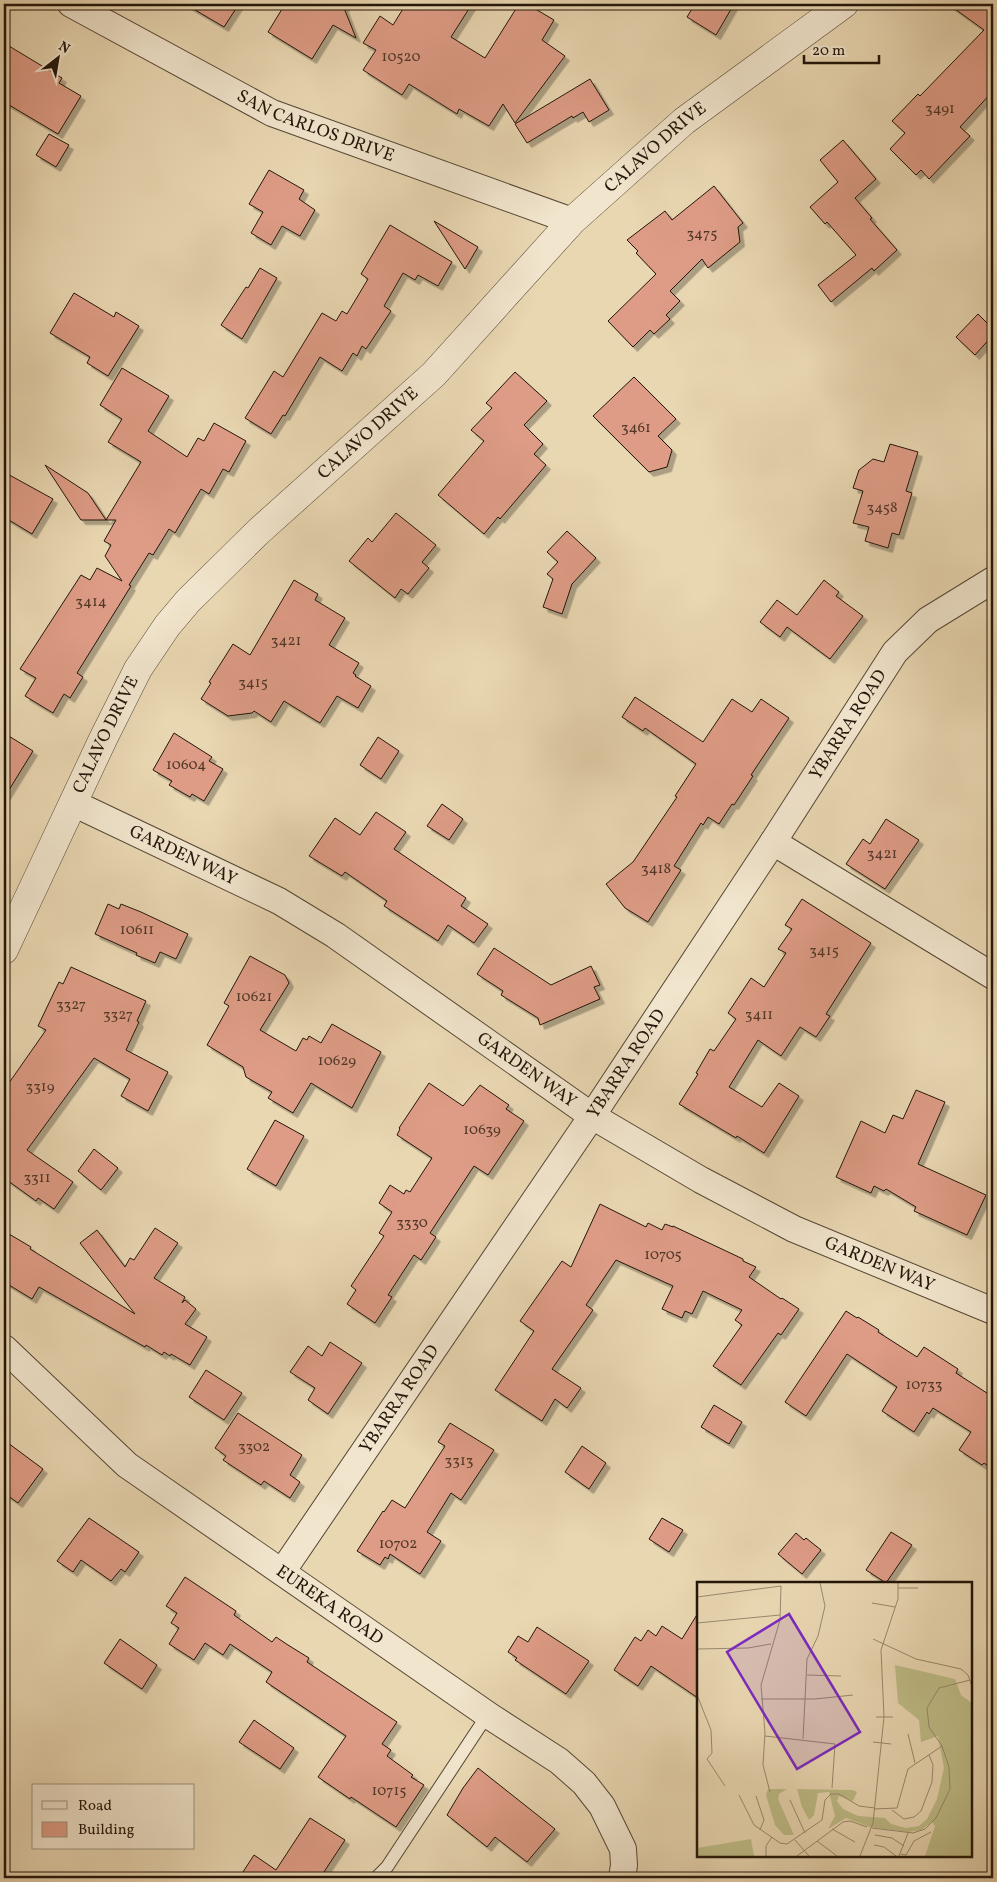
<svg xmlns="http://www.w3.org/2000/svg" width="997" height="1882" viewBox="0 0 997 1882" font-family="Vollkorn,serif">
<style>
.building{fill:#de9c86;stroke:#221509;filter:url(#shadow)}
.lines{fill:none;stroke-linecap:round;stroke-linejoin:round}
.service-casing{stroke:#544633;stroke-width:14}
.minor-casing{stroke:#544633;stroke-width:28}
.tertiary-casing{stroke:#544633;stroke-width:29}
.service{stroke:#f1e5cd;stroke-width:12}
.minor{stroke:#f1e5cd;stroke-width:26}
.tertiary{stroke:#f1e5cd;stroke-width:28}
.labels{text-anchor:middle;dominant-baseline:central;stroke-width:4.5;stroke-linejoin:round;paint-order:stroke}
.number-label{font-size:15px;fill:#513728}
.street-label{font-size:18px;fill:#221509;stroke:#f1e5cd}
.inset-road{fill:none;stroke:#99896e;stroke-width:1}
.view{fill:#7b2cbf;fill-opacity:0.15;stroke:#7b2cbf;stroke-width:2.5}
.inset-edge{fill:none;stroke:#221509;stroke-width:2.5}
</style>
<defs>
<filter id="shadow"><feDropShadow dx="4.5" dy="4.5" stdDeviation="0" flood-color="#0004"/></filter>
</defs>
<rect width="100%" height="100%" fill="#e9d7b2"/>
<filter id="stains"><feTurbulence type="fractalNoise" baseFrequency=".004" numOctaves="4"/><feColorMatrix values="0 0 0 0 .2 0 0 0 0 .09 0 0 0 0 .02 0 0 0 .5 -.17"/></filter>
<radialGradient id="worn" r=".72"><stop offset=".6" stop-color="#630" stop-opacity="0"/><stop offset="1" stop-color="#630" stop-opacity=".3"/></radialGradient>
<g class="building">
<polygon points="185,4 239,4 224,27"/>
<polygon points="288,4 346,4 344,8 356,38 333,25 312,59 268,32 282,9 284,10"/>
<polygon points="406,4 472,4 451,37 485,58 519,4 527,4 554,20 542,40 565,56 515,123 503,104 489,126 459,109 457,114 409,84 402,95 363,70 376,50 363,43 380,16 393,25"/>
<polygon points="695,4 734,4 716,35 687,17"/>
<polygon points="948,4 976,4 993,7 993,91 960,127 970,136 929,179 921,170 916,175 890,149 905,133 892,121 918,94 920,96 984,30"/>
<polygon points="4,43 62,78 59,83 81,96 58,134 4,102"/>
<polygon points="590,79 609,110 589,122 583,112 573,118 572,116 527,143 515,124"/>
<polygon points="49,134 69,145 56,167 36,155"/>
<polygon points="843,140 876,179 855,198 872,218 870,219 897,250 874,271 872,268 831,302 818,285 856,255 827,222 825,224 810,207 838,182 820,160"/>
<polygon points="269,170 304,190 299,199 315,210 300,236 282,226 271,245 251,233 263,212 249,204"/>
<polygon points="714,186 743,223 738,227 740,242 708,268 702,259 670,291 680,301 666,315 670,319 654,334 650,330 633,347 608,321 656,274 636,253 638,251 627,240 665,211 672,220"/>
<polygon points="434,221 478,247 465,269"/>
<polygon points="390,225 452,262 438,286 418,275 415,280 403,273 384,306 391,311 366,349 362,346 357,356 353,353 342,371 320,357 285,416 283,415 271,434 245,418 274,371 283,377 322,313 336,321 342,311 347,314 368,279 361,274"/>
<polygon points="260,268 277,278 242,339 221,325 246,287 248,288"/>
<polygon points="74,293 114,317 116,312 139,326 108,376 87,363 90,357 50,333"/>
<polygon points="978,314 993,329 993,335 975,355 956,337"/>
<polygon points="122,368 169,396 148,431 187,457 198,438 204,441 214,423 246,441 229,472 223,469 209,494 201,489 175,533 169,529 153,555 149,553 129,585 131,586 77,673 83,677 70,698 64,694 53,713 25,696 36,678 20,669 81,575 90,580 97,568 122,581 105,556 111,545 104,541 116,520 106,520 141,462 108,442 122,419 100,405"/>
<polygon points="515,372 547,401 524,425 543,444 534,454 546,465 500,519 498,517 484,534 438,495 484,441 471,430 492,408 486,403"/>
<polygon points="634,377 676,419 658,436 672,450 667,467 649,472 593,416"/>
<polygon points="890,444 918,452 906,491 912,493 899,535 892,533 888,548 865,541 869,527 853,523 863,491 853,488 859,470 873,459 884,462"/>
<polygon points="45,465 88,493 106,520 81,520"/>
<polygon points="4,472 53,499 32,534 4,517"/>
<polygon points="396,513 436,545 422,562 429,568 408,594 401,589 395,598 349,561 368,538 372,542"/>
<polygon points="567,531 596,558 572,584 562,614 543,607 553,579 547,574 558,562 547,552"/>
<polygon points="294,580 318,594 315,600 345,618 329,645 359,663 353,673 356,675 355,676 371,686 358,708 337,696 320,723 284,701 271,722 254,711 252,713 228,716 201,699 211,683 209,682 233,644 250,655"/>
<polygon points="824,580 839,592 836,596 863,616 830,659 787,627 780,637 760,622 777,600 797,615"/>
<polygon points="635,697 703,742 732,699 752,712 761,699 789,718 751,775 753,776 734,805 732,804 719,824 708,817 703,825 701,823 674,866 681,870 648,922 625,908 606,884 633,862 677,797 675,796 696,764 645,728 643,731 622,717"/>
<polygon points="4,733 33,751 4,798"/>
<polygon points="174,733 212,757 209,761 223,769 204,801 192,794 190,797 169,785 172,781 153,770"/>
<polygon points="378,737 399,751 381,779 360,765"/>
<polygon points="442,804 463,819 449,840 427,826"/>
<polygon points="376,812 406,832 394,849 466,898 461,906 488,924 474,943 448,925 438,941 384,906 387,901 345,872 342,876 309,856 335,818 360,835"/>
<polygon points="886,819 919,840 885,889 846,864 863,839 870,844"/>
<polygon points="802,899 871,943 826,1014 830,1016 816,1037 800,1027 781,1056 758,1040 729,1087 762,1107 779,1083 799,1096 764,1153 737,1136 736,1138 679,1104 698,1074 696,1073 710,1049 714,1051 736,1019 728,1013 751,978 764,987 786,953 778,949 792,929 785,925"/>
<polygon points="108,904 119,909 121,904 141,912 188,934 176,959 160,952 155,963 136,955 137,953 95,934"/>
<polygon points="494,948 551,985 591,966 600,985 594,987 600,999 540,1025 538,1018 501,995 503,991 477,974"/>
<polygon points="250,956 285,975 289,983 260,1030 296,1051 303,1038 307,1040 309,1036 321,1043 332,1024 381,1052 352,1108 311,1083 293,1113 268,1098 272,1092 246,1077 243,1067 207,1045 229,1006 224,1003"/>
<polygon points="71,967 146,1001 137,1021 139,1022 126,1050 168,1072 148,1111 121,1096 130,1079 94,1058 27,1150 73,1182 54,1209 38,1198 36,1201 4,1178 4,1090 46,1030 38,1026 59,982 63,984"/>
<polygon points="429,1083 463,1106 480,1085 509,1105 506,1109 524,1121 488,1175 474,1166 430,1233 436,1237 421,1260 414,1255 388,1295 392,1297 375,1323 347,1304 356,1290 351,1286 384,1236 379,1233 392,1212 379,1203 390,1185 404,1194 406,1190 410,1192 432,1158 397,1135 400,1129 399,1128"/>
<polygon points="916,1090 945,1102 918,1164 986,1195 967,1235 914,1211 916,1207 886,1189 884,1191 874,1186 871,1193 836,1177 861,1121 885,1133 893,1115 903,1119"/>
<polygon points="275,1120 304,1136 276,1186 247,1169"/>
<polygon points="94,1149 118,1168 101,1190 78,1171"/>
<polygon points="600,1204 646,1227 648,1223 662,1230 665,1224 673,1227 673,1226 743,1259 743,1261 756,1267 749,1277 781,1299 782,1298 799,1309 781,1335 778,1333 741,1385 713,1366 742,1325 735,1320 742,1310 703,1291 692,1314 685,1311 682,1318 662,1309 673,1286 616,1260 586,1305 593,1310 552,1369 581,1388 567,1408 555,1399 542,1421 495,1390 534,1331 520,1321 562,1261 571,1267"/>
<polygon points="155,1228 178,1243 154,1278 185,1297 182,1303 185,1300 196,1309 185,1324 207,1337 190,1365 171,1354 170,1356 164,1352 162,1355 146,1345 145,1347 39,1287 32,1299 4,1282 4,1231 31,1247 30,1249 135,1314 80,1243 97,1230 125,1267 130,1258 134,1260"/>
<polygon points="846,1311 857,1318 858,1317 879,1330 878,1332 917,1357 924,1347 958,1369 956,1373 993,1397 993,1469 984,1463 982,1465 959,1450 971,1432 933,1408 929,1414 927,1412 914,1432 882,1411 897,1387 847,1354 806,1416 785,1402"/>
<polygon points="330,1342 362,1363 328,1414 308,1400 315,1388 290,1372 308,1346 322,1356"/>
<polygon points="206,1370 242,1393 224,1420 189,1397"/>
<polygon points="714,1405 742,1422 729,1444 701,1427"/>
<polygon points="238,1413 302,1455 290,1475 300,1482 290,1498 264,1481 261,1485 223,1460 226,1456 215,1448"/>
<polygon points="450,1423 494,1450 461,1500 451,1493 427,1532 441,1541 420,1574 390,1554 388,1559 385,1557 380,1565 357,1551 383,1511 384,1512 392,1500 405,1508 445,1446 438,1442"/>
<polygon points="4,1440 43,1469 18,1503 4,1493"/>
<polygon points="582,1446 606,1463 589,1489 565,1472"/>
<polygon points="89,1518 139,1552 125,1572 121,1569 111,1581 81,1560 73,1572 57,1561"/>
<polygon points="662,1518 683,1530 669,1552 649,1539"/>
<polygon points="891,1532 912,1545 886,1583 866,1570"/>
<polygon points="796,1533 804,1540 806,1538 821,1550 802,1574 778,1554"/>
<polygon points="185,1577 236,1611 234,1615 272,1642 276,1637 288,1645 309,1658 307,1662 397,1722 382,1744 391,1750 387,1756 413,1775 411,1777 424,1785 396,1827 351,1797 350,1799 318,1777 346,1736 266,1682 272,1672 230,1644 223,1655 205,1643 194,1660 169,1644 179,1628 171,1623 177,1613 166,1606"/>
<polygon points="698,1613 698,1698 651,1666 638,1686 614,1670 635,1637 641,1641 648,1630 656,1636 662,1626 682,1639"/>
<polygon points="537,1627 589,1661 566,1694 515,1660 517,1658 508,1652 518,1636 528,1642"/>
<polygon points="120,1639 157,1665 142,1689 104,1663"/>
<polygon points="254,1720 294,1748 280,1769 239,1742"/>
<polygon points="478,1768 555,1829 527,1862 495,1837 487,1847 447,1815 463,1788"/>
<polygon points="310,1818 345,1840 320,1878 239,1878 254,1855 276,1870"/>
</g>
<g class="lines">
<defs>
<polyline id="service" points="376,1878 387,1867 488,1714"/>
<g id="minor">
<path id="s1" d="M71,4L272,113L572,221"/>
<path id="s2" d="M73,803L279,901L335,935L592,1116L701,1180L794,1229L993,1311"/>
<polyline points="773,842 993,976"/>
<path id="s3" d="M4,1348L127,1465L491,1717L559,1761L584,1783L602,1806L623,1849L624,1865L622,1878"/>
<path id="s4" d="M282,1572L592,1116L773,842L895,652L928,620L993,580"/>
</g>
<g id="tertiary">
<path id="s5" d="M4,950L103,739L138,669L167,626L188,601L258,532L434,374L572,221L684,121L844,4"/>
</g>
</defs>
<use href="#service" class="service-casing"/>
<use href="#minor" class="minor-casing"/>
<use href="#tertiary" class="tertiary-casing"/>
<use href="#service" class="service"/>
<use href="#minor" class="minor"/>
<use href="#tertiary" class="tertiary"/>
</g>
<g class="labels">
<g class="number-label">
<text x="401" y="57">10520</text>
<text x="940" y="109">3491</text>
<text x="702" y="234">3475</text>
<text x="636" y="428">3461</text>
<text x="882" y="508">3458</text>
<text x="91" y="602">3414</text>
<text x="286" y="641">3421</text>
<text x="253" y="683">3415</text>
<text x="186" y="765">10604</text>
<text x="882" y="854">3421</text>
<text x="656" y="869">3418</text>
<text x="137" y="930">10611</text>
<text x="824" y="951">3415</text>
<text x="254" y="997">10621</text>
<text x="71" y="1005">3327</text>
<text x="118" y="1015">3327</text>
<text x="759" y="1015">3411</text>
<text x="337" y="1061">10629</text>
<text x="40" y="1087">3319</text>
<text x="482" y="1130">10639</text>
<text x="37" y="1178">3311</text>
<text x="412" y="1223">3330</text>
<text x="663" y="1255">10705</text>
<text x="924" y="1385">10733</text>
<text x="254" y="1447">3302</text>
<text x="459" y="1461">3313</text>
<text x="398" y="1544">10702</text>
<text x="389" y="1791">10715</text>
</g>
<g class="street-label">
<text stroke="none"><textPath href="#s1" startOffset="274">SAN CARLOS DRIVE</textPath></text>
<text stroke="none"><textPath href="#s5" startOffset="1048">CALAVO DRIVE</textPath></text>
<text stroke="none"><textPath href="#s5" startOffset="642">CALAVO DRIVE</textPath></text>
<text stroke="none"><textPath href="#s4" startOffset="1019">YBARRA ROAD</textPath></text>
<text stroke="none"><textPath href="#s5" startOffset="238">CALAVO DRIVE</textPath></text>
<text stroke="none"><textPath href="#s2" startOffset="122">GARDEN WAY</textPath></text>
<text stroke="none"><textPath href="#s4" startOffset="614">YBARRA ROAD</textPath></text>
<text stroke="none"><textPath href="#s2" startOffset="528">GARDEN WAY</textPath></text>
<text stroke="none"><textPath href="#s2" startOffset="932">GARDEN WAY</textPath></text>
<text stroke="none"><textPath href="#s4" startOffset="209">YBARRA ROAD</textPath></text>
<text stroke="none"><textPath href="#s3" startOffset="416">EUREKA ROAD</textPath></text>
</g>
</g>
<g transform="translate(697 1582)">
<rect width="275" height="275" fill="#e9d7b2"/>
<path d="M198,83L258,97L264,113L275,121V274H228L238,244L235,240L224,248L211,250L173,245L149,236L131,247L138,234L132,210L121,211L117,233L112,238L105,225L100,207L156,208L160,210L156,219L142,214L140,219L146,227L161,234L188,236L194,242L209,246L222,244L230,237L240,217L247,186L241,154L224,160L222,138L201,121ZM71,207H90L82,212L81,217L97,253H87L78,243L69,213ZM54,257L57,274H0V266Z" fill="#bebc87"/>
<path class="inset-road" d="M201,6H221M0,15L84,4L83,38L64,103L68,151L66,183L73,210M175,21L198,25M0,41L83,33M176,57L219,77L264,87L271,93L275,104M0,67L51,66L74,62M110,93L144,94M0,113L14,148L15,171L10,177M64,117H118L156,113M179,135H196M211,152L218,181M68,154L138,162L135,206M106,157L110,77L121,54L128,24L123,1M176,160L194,162M10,177L28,204M42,213L57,243L83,261L90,262L125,238L128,218L134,212H142L162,224L178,226M59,214L67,238L63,248M93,218L108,251M177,227L200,226L211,187L245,164M195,228L207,237L217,235L224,229L235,200L236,183L232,173M175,246L216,251L228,247L239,236L253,207L252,185L245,164L232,145L230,126L242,106L273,98M135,247L158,260M178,253L195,256L207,264M98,258L112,274M120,259L140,274M177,263L187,265L199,274M204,272L209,273L217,259L234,250M69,274V264L75,255M100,274L146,240L153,239L170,245M163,274L176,241L187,135L184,68L201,17V1M202,274L211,251"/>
<path class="view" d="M92,32L163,150L100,187L30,70Z"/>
<rect width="275" height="275" class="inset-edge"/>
</g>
<rect width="997" height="1882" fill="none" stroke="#e9d7b2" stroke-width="20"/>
<rect x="5" y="5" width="987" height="1872" fill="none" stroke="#221509" stroke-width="2.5"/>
<rect x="10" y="10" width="977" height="1862" fill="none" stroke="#221509"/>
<rect x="32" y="1784" width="162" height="65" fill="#f1e5cd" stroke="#9e927f"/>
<rect x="42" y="1801" width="25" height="8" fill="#f1e5cd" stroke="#9e927f"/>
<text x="78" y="1810" font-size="15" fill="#221509">Road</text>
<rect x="42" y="1822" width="25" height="15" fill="#de9c86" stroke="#9e927f"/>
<text x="78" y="1834" font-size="15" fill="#221509">Building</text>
<g transform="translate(58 58) rotate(31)" stroke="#f1e5cd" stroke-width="4" paint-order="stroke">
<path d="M0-4L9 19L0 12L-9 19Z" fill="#221509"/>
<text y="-8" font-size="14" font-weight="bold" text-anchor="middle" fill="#221509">N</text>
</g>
<path d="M804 55v8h75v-8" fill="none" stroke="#221509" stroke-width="2.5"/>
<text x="812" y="55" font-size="15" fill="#221509" stroke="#f1e5cd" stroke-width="4" paint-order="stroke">20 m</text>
<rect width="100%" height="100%" filter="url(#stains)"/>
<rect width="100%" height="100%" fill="url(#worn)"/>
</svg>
